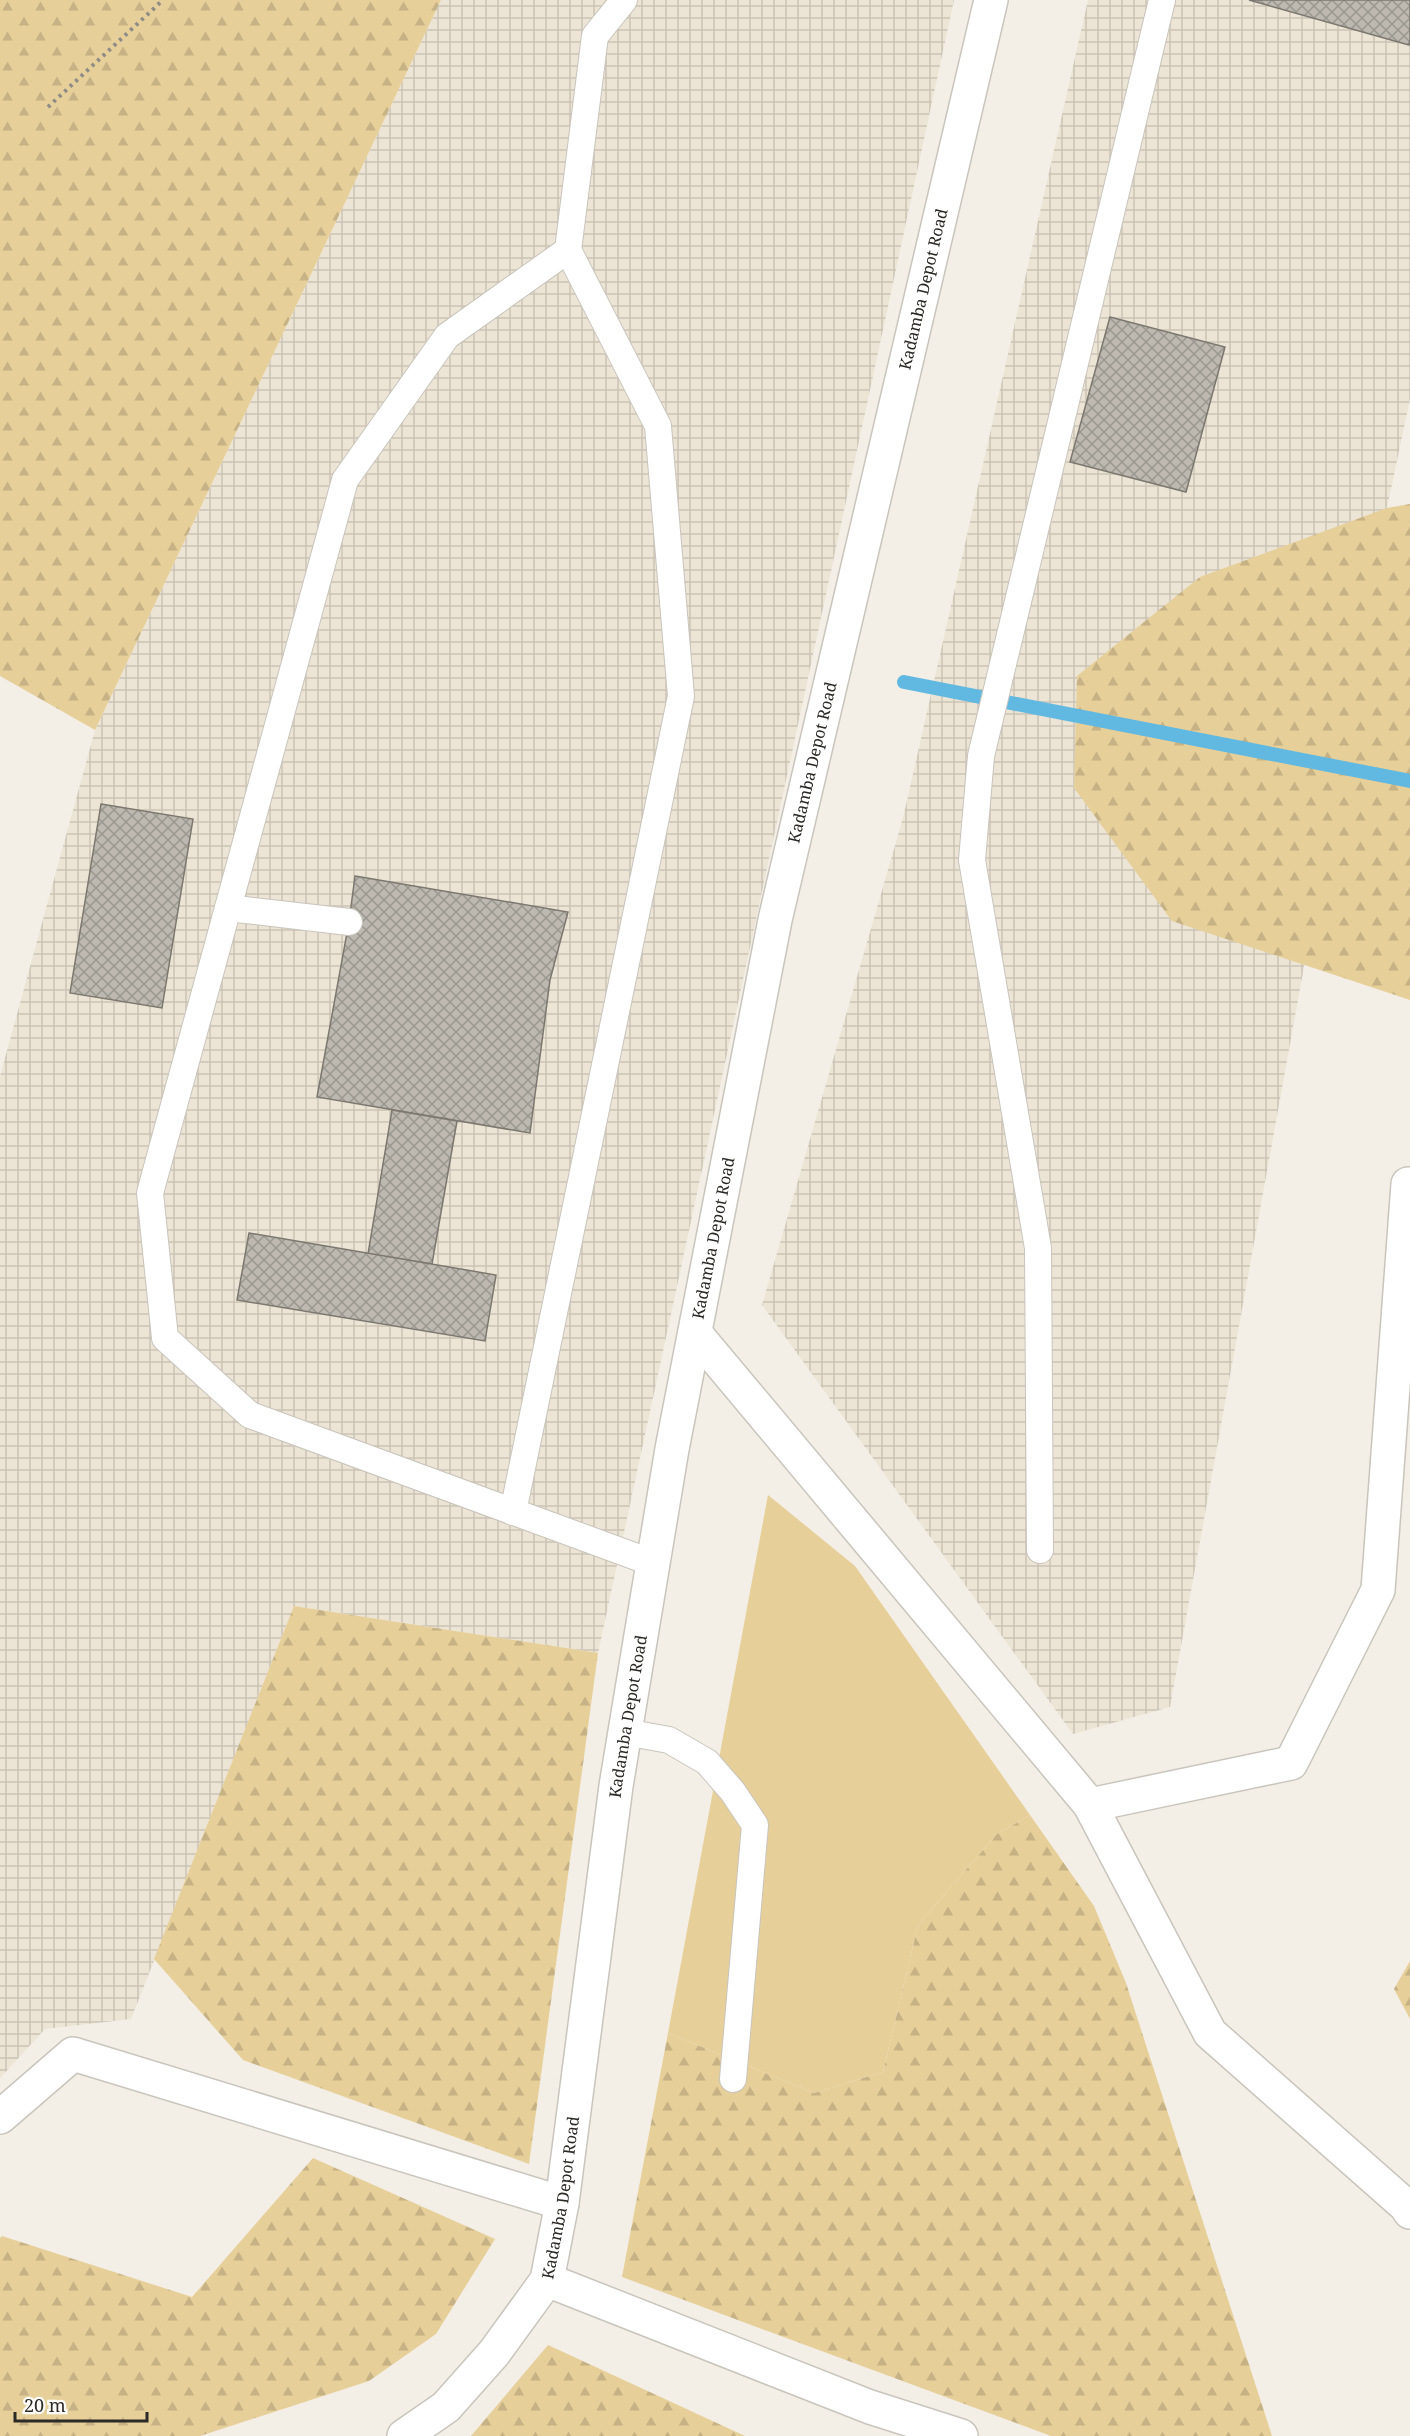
<svg xmlns="http://www.w3.org/2000/svg" width="1410" height="2436" viewBox="0 0 1410 2436" font-family="'Noto Serif',serif">
<style>
.industrial{fill:url(#industrial-grid)}
.grass{fill:#e7cf99}
.forest{fill:url(#forest-firs)}
.lines{fill:none;stroke-linecap:round;stroke-linejoin:round}
.stream{stroke:#61b9e2;stroke-width:14}
.building{fill:url(#building-cross-hatch);stroke:#7c7870;stroke-width:1.5}
.service-casing{stroke:#c9c5bc;stroke-width:28}
.minor-casing{stroke:#c9c5bc;stroke-width:36}
.tertiary-casing{stroke:#c9c5bc;stroke-width:36}
.path{stroke:#8f8c86;stroke-width:4;stroke-dasharray:3 4.5;stroke-linecap:butt}
.service{stroke:#fff;stroke-width:26}
.minor{stroke:#fff;stroke-width:33}
.tertiary{stroke:#fff;stroke-width:33}
.labels{text-anchor:middle;dominant-baseline:central;stroke-width:5;stroke-linejoin:round;paint-order:stroke}
.street-label{font-size:16px;fill:#2c2a27;stroke:#fefdf9}
</style>
<defs>
<pattern id="industrial-grid" width="8" height="8" patternUnits="userSpaceOnUse" patternTransform="scale(1.5)"><rect width="8" height="8" fill="#ece4d4"/><path d="M0 4h8M4 0v8" fill="none" stroke="#cbc4b6"/></pattern>
<pattern id="forest-firs" width="22" height="20" patternUnits="userSpaceOnUse" patternTransform="scale(1.5)"><rect width="22" height="20" fill="#e7cf99"/><path d="M5 1l3.5 6h-7zM16 11l3.5 6h-7z" fill="#c6b284"/></pattern>
<pattern id="building-cross-hatch" width="8" height="8" patternUnits="userSpaceOnUse" patternTransform="scale(1.5)"><rect width="8" height="8" fill="#bdb9b0"/><path d="M0 0l8 8M0 8l8-8" fill="none" stroke="#9a978f"/></pattern>
</defs>
<rect width="100%" height="100%" fill="#f3efe6"/>
<g class="industrial">
<polygon points="441,0 954,0 598,1653 294,1606 131,2019 45,2029 0,2078 0,1076 95,730"/>
<polygon points="1088,0 1410,0 1410,399 1387,508 1170,1707 1073,1734 762,1305 903,818"/>
</g>
<polygon class="grass" points="768,1495 855,1566 1030,1815 997,1834 918,1925 883,2072 814,2093 668,2033"/>
<g class="forest">
<polygon points="0,0 441,0 95,730 0,676"/>
<polygon points="1410,504 1410,1000 1172,921 1074,788 1077,676 1200,577 1387,508"/>
<polygon points="294,1606 598,1653 529,2164 243,2060 154,1959"/>
<polygon points="1030,1815 1094,1906 1126,1983 1272,2436 1051,2436 622,2277 668,2033 814,2093 883,2072 918,1925 997,1834"/>
<polygon points="1410,1961 1410,2019 1394,1989"/>
<polygon points="313,2158 495,2239 436,2334 369,2381 200,2436 0,2436 0,2238 2,2236 192,2297"/>
<polygon points="548,2345 745,2436 471,2436"/>
</g>
<g class="lines">
<polyline class="stream" points="904,682 1410,781"/>
</g>
<g class="building">
<polygon points="1249,0 1410,0 1410,40 1409,45"/>
<polygon points="1110,317 1225,347 1186,492 1070,462"/>
<polygon points="101,804 193,819 162,1008 70,993"/>
<polygon points="355,876 568,912 550,980 530,1133 317,1097 349,922"/>
<polygon points="392,1110 457,1121 432,1264 368,1254"/>
<polygon points="249,1233 496,1275 485,1341 237,1300"/>
</g>
<g class="lines">
<defs>
<g id="service">
<polyline points="624,0 595,36 568,250 447,336 345,480 150,1193 165,1338 250,1415 653,1563"/>
<polyline points="228,908 349,922"/>
<polyline points="513,1512 681,696 658,426 568,250"/>
<polyline points="1040,1550 1038,1248 972,860 981,756 1162,0"/>
<polyline points="625,1732 669,1740 707,1762 733,1792 755,1825 733,2079"/>
</g>
<g id="minor">
<polyline points="1090,1805 1291,1763 1378,1590 1408,1184"/>
<polyline points="0,2117 73,2054 562,2203"/>
<polyline points="547,2280 870,2407 961,2436"/>
</g>
<g id="tertiary">
<polyline points="695,1333 1090,1805 1210,2033 1406,2206 1410,2212"/>
<path id="s1" d="M404,2436L446,2407L494,2353L547,2280L562,2203L616,1786L672,1449L775,920L991,0"/>
</g>
</defs>
<use href="#service" class="service-casing"/>
<use href="#minor" class="minor-casing"/>
<use href="#tertiary" class="tertiary-casing"/>
<polyline class="path" points="48,107 163,0"/>
<use href="#service" class="service"/>
<use href="#minor" class="minor"/>
<use href="#tertiary" class="tertiary"/>
</g>
<g class="labels">
<g class="street-label">
<text stroke="none"><textPath href="#s1" startOffset="2241">Kadamba Depot Road</textPath></text>
<text stroke="none"><textPath href="#s1" startOffset="1755">Kadamba Depot Road</textPath></text>
<text stroke="none"><textPath href="#s1" startOffset="1269">Kadamba Depot Road</textPath></text>
<text stroke="none"><textPath href="#s1" startOffset="783">Kadamba Depot Road</textPath></text>
<text stroke="none"><textPath href="#s1" startOffset="297">Kadamba Depot Road</textPath></text>
</g>
</g>
<path d="M15 2412v9h132v-9" fill="none" stroke="#2c2a27" stroke-width="3"/>
<text x="24" y="2412" font-size="18" fill="#2c2a27" stroke="#fefdf9" stroke-width="4.5" paint-order="stroke">20 m</text>
</svg>
